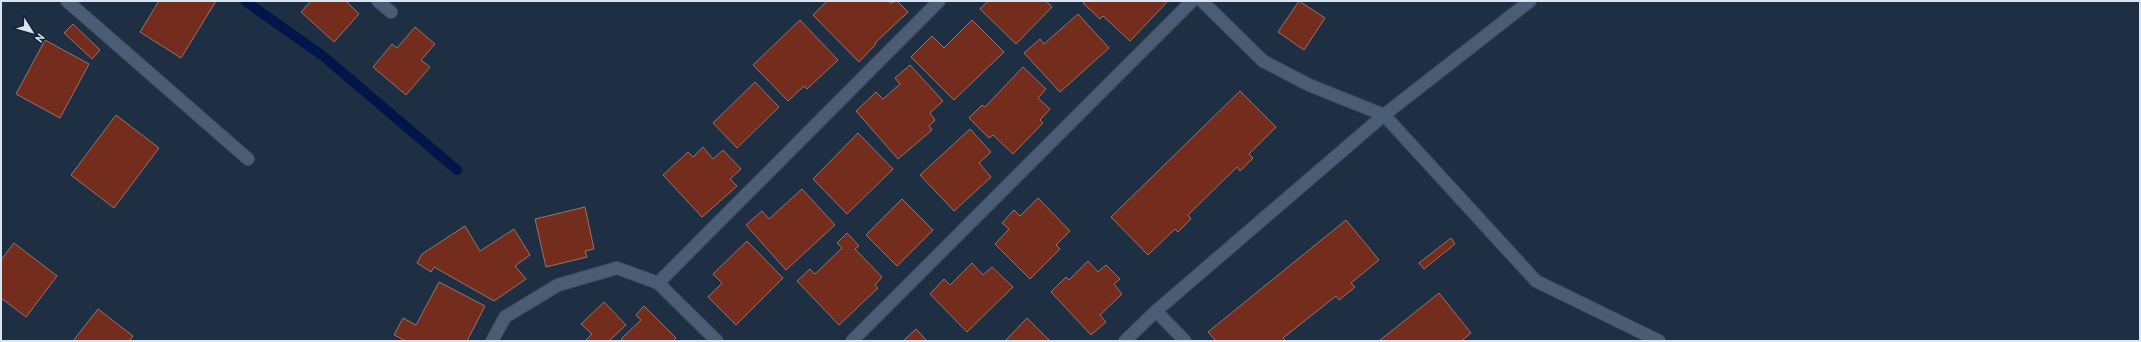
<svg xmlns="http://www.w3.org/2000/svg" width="2141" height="342" viewBox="0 0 2141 342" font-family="'PT Sans',sans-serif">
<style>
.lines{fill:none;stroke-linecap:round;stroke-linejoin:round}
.stream{stroke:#00154a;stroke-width:10}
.building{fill:#742d1d;stroke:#95746c}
.minor-casing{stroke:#3e4c5e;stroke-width:14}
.minor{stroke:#4a5d74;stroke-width:12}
</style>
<rect width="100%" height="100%" fill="#1e2f43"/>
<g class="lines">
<polyline class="stream" points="245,1 323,56 457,170"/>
</g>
<g class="building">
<polygon points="159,1 216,1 181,58 140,32"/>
<polygon points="311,1 346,1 359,14 334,42 301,12"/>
<polygon points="827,1 889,1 890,3 897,1 908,12 875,43 876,44 859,62 813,15"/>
<polygon points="988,1 1046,1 1052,7 1016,44 980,9"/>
<polygon points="1085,1 1168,1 1130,41 1103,16 1100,19 1083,3"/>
<polygon points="1299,1 1325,18 1304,50 1278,32"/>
<polygon points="1078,14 1109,48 1060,92 1024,53 1040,39 1044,44"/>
<polygon points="800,20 838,60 807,89 804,86 788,101 753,65"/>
<polygon points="972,20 1004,52 954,100 911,57 932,36 944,48"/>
<polygon points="73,24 100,50 92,59 64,33"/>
<polygon points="415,27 435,44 421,60 430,67 406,95 373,67 392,44 397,48"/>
<polygon points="45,40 89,64 60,118 16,94"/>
<polygon points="910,65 943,101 930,113 935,120 929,126 932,130 898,159 856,111 876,92 883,99 900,84 895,78"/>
<polygon points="1023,67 1046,89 1038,98 1050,109 1040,120 1043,123 1013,154 993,135 989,138 969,118 982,105 985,107"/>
<polygon points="755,82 779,107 737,148 713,123"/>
<polygon points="1240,91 1276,127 1249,154 1253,158 1240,171 1237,167 1188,215 1191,219 1178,232 1175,229 1148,255 1111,217"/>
<polygon points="116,115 159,148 114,208 71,175"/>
<polygon points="970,129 991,152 979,163 991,177 954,211 920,175"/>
<polygon points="858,133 893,169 847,214 813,179"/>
<polygon points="703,147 713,159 723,150 741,169 730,179 737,186 702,217 663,175 688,152 693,157"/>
<polygon points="802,189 835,225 786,270 746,225 762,211 769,219"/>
<polygon points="1038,198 1070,231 1056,245 1060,249 1030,279 995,244 1009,229 1002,223 1014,210 1020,216"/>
<polygon points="902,199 933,230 897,266 866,235"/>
<polygon points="585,207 594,249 585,251 587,257 546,267 535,219"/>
<polygon points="1346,220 1379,260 1351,283 1355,287 1339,300 1336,296 1283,338 1286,341 1216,341 1208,332"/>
<polygon points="465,226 480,251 514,229 530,255 515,266 526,279 494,301 434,267 431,272 417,263 422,254"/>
<polygon points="847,233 859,246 855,249 882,277 875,285 878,288 839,325 797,281 810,269 815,274 842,248 837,243"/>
<polygon points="1451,238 1455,244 1424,269 1419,263"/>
<polygon points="747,241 783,278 736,325 708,297 722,283 713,274"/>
<polygon points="14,243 57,276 26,317 1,298 1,260"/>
<polygon points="1088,261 1098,272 1106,265 1120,279 1114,284 1122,294 1100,315 1106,322 1091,335 1051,292 1066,277 1069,280"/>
<polygon points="972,263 983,275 992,267 1013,287 967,332 930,294 944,279 950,285"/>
<polygon points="439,282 485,306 467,341 406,341 394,335 403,318 416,325"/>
<polygon points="1439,293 1471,333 1461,341 1379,341"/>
<polygon points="604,302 626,325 609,341 585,341 592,334 581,324"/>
<polygon points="644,306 676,338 673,341 624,341 621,339 641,320 636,315"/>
<polygon points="98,309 133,336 129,341 73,341"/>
<polygon points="1027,318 1050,341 1005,341"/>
<polygon points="916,329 927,341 903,341"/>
</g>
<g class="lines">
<defs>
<g id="minor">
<polyline points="67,1 248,159"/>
<polyline points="378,1 391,12"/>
<polyline points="1202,1 1263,61 1309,85 1384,115 1536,281 1659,341"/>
<polyline points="658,283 939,1"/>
<polyline points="1156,311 1185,341"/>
<polyline points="492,341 505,317 558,285 617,268 658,283 717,341"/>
<polyline points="852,341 1192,1"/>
<polyline points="1125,341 1156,311 1384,115 1530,1"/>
</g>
</defs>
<use href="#minor" class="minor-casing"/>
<use href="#minor" class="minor"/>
</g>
<rect width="2141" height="342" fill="none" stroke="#dae5f3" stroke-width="4"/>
<g transform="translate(32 32) rotate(127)" stroke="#142539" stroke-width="3" paint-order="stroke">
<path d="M0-3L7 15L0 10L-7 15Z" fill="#dae5f3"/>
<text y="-6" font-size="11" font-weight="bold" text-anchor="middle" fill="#dae5f3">N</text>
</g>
</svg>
